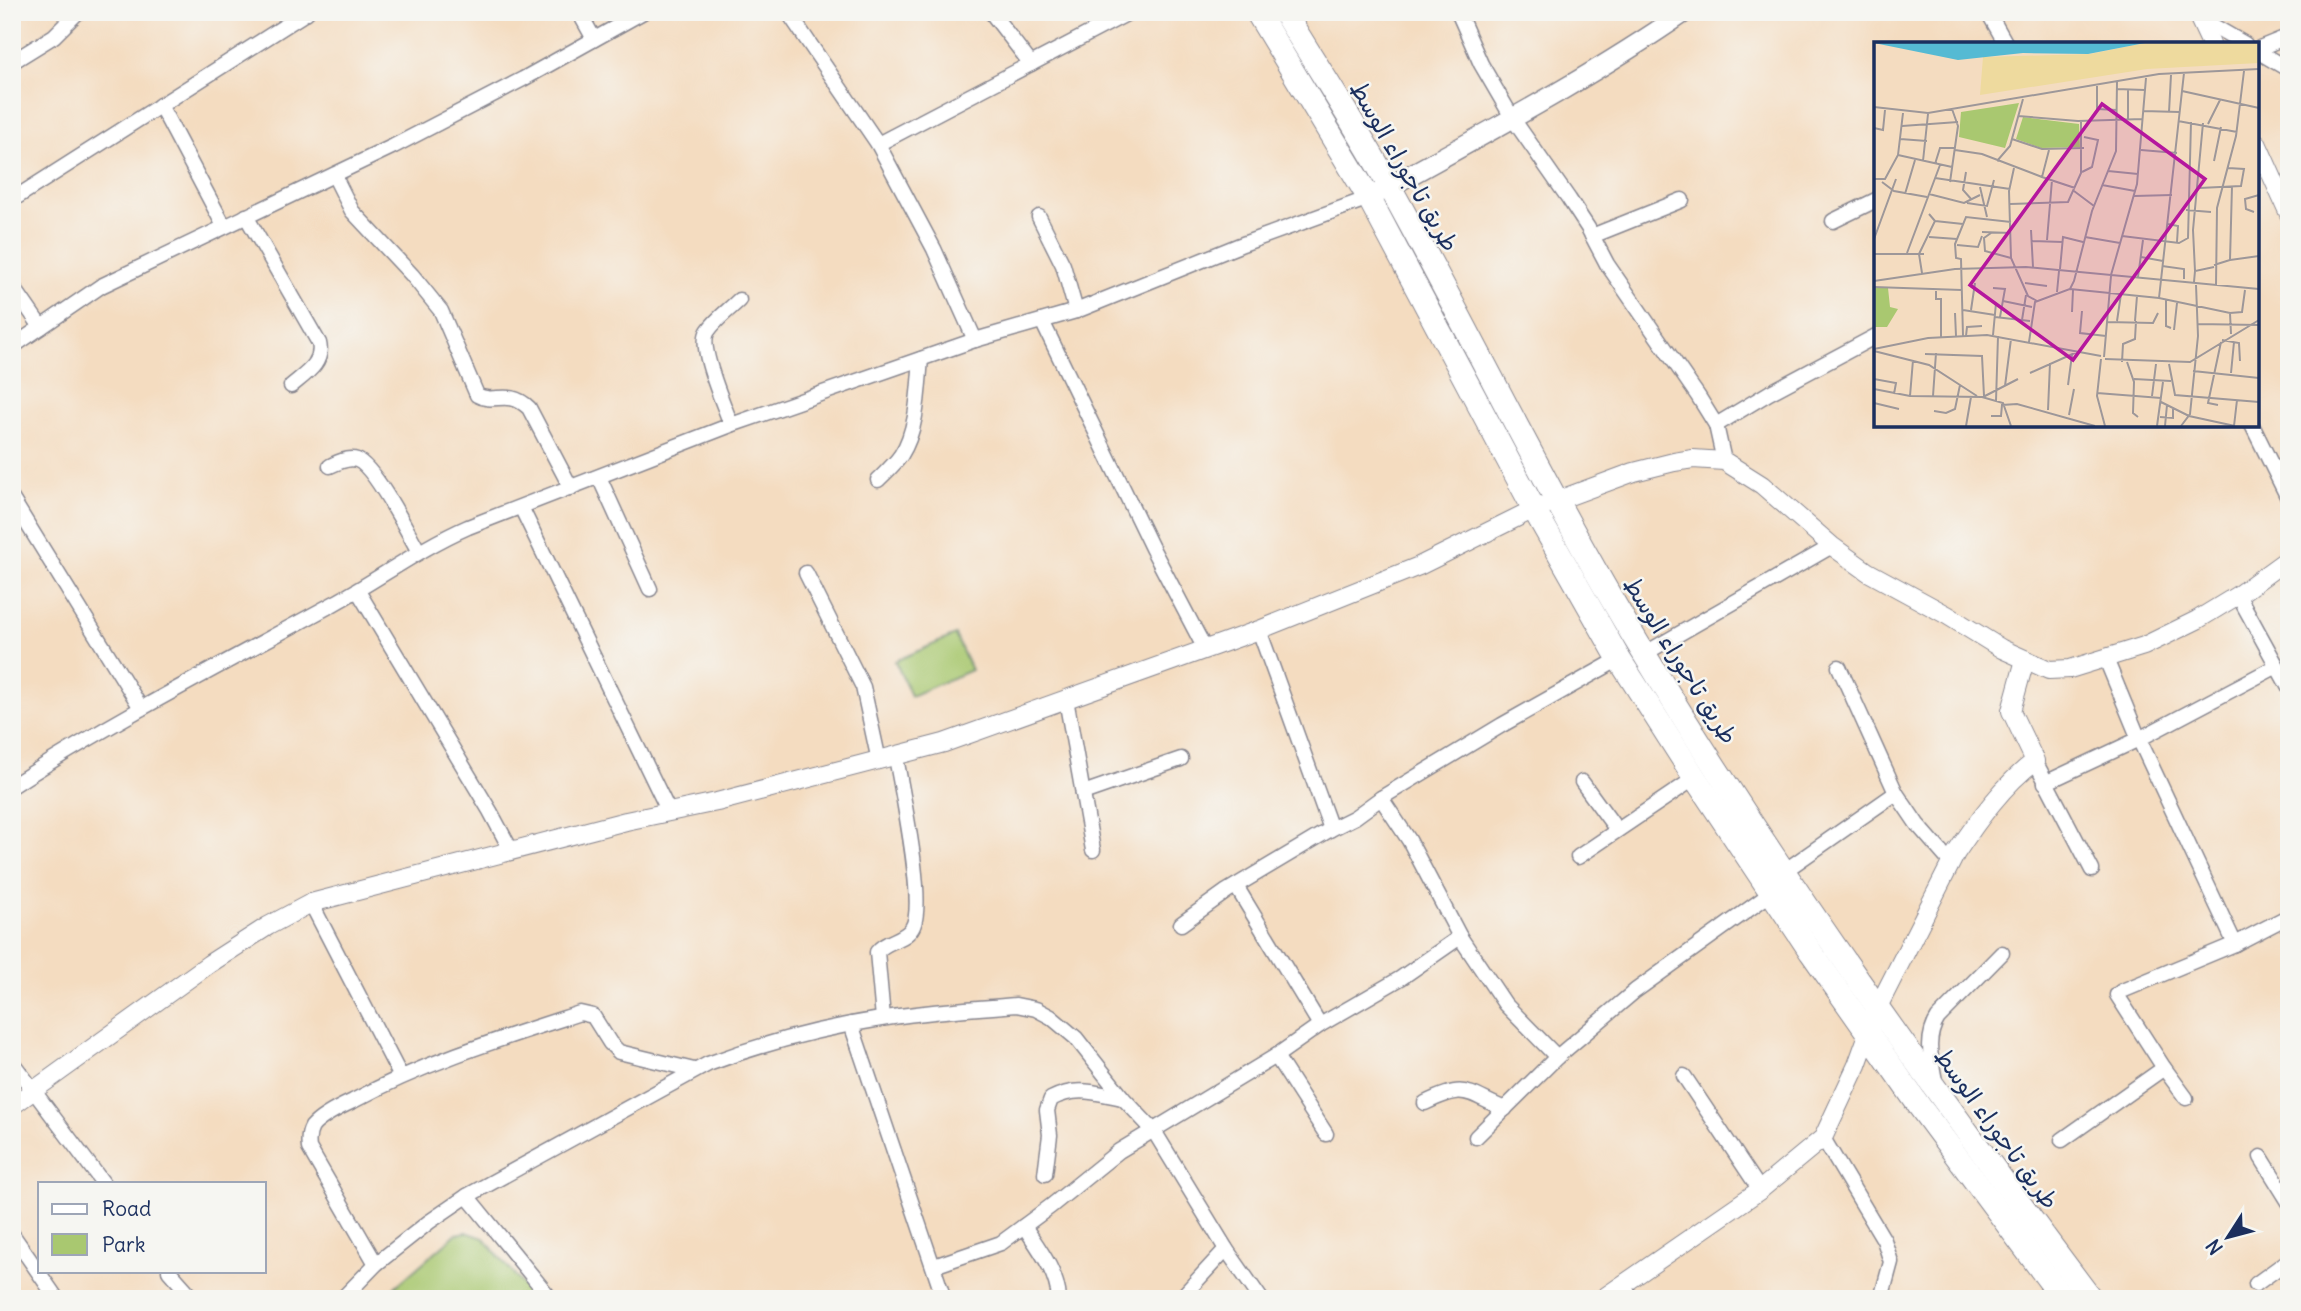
<svg xmlns="http://www.w3.org/2000/svg" width="2301" height="1311" viewBox="0 0 2301 1311" font-family="Delius,'Playpen Sans Arabic',sans-serif">
<style>
.green{fill:#a9c870;stroke:#627c67;stroke-width:2}
.lines{fill:none;stroke-linecap:round;stroke-linejoin:round}
.minor-casing{stroke:#88868f;stroke-width:17}
.tertiary-casing{stroke:#88868f;stroke-width:20}
.secondary-casing{stroke:#88868f;stroke-width:22}
.primary-casing{stroke:#88868f;stroke-width:25}
.minor{stroke:#fff;stroke-width:14}
.tertiary{stroke:#fff;stroke-width:18}
.secondary{stroke:#fff;stroke-width:19}
.primary{stroke:#fff;stroke-width:23}
.labels{text-anchor:middle;dominant-baseline:central;stroke-width:5;stroke-linejoin:round;paint-order:stroke}
.street-label{font-size:24px;fill:#1b2f5e;stroke:#f6f6f2}
.inset-road{fill:none;stroke:#9d9799;stroke-width:2}
.view{fill:#b5179e;fill-opacity:0.15;stroke:#b5179e;stroke-width:3.5}
.inset-edge{fill:none;stroke:#1b2f5e;stroke-width:3.5}
</style>
<rect width="100%" height="100%" fill="#f6f6f2"/>
<filter id="ink" filterUnits="userSpaceOnUse"><feTurbulence type="fractalNoise" baseFrequency=".0143" numOctaves="2"/><feDisplacementMap in="SourceGraphic" scale="14" xChannelSelector="R" yChannelSelector="G"/><feConvolveMatrix kernelMatrix="1 2 1 2 8 2 1 2 1" color-interpolation-filters="sRGB"/></filter>
<filter id="wash" filterUnits="userSpaceOnUse"><feTurbulence type="fractalNoise" baseFrequency=".00686" numOctaves="4" result="noise"/><feDisplacementMap in="SourceGraphic" scale="28" xChannelSelector="R" yChannelSelector="G"/><feGaussianBlur stdDeviation="1.57" result="paint"/><feColorMatrix in="noise" values="0 0 0 0 0 0 0 0 0 0 0 0 0 0 0 0 0 1.4 0 .05"/><feComposite in="paint" operator="in"/></filter>
<g filter="url(#wash)">
<rect width="100%" height="100%" fill="#f4dcc0"/>
<g class="green">
<polygon points="955,635 971,670 911,696 895,661"/>
<polygon points="466,1232 484,1238 534,1299 381,1299 456,1234"/>
</g>
</g>
<g filter="url(#ink)">
<g class="lines">
<defs>
<g id="minor">
<polyline points="579,12 594,39"/>
<polyline points="788,12 878,144 934,249 975,340"/>
<polyline points="991,12 1031,64"/>
<polyline points="1458,12 1481,64 1513,119 1569,199 1588,228 1607,264 1698,396 1716,425 1724,461"/>
<polyline points="1988,12 2006,44"/>
<polyline points="2198,17 2245,44"/>
<polyline points="2257,49 2289,36"/>
<polyline points="2257,51 2289,70"/>
<polyline points="12,62 54,36 78,12"/>
<polyline points="160,105 224,226"/>
<polyline points="878,144 1130,12"/>
<path d="M334,175L352,211L412,275L441,311L477,395C494,405 508,388 529,408L571,488"/>
<polyline points="12,200 307,12"/>
<path d="M246,216L319,343C324,363 305,374 291,386"/>
<polyline points="1039,217 1063,265 1076,311"/>
<polyline points="1833,221 1876,200"/>
<polyline points="1592,236 1682,200"/>
<polyline points="12,285 41,327"/>
<polyline points="1042,321 1152,548 1205,649"/>
<polyline points="12,347 101,286 394,146 523,79 643,12"/>
<path d="M731,425C725,406 697,347 708,331C716,319 729,310 739,300"/>
<polyline points="1716,425 1769,393 1876,336"/>
<polyline points="2252,425 2289,500"/>
<path d="M330,466C338,462 348,457 357,460C374,466 409,534 419,552"/>
<polyline points="599,477 650,589"/>
<path d="M878,480C886,472 895,464 901,455C918,429 918,389 921,359"/>
<polyline points="12,499 141,708"/>
<polyline points="521,507 669,812"/>
<polyline points="806,573 863,687 879,761"/>
<polyline points="358,591 490,811 512,852"/>
<polyline points="2238,595 2289,688"/>
<polyline points="1259,630 1331,829 1355,817 1381,798 1502,725 1619,659"/>
<polyline points="1644,654 1832,546"/>
<polyline points="2106,659 2139,739 2235,944"/>
<polyline points="1839,667 1896,793 1917,824 1951,863"/>
<polyline points="1066,699 1093,850"/>
<polyline points="2035,761 2092,870"/>
<polyline points="1582,782 1617,830"/>
<polyline points="2045,783 2139,739 2277,666"/>
<path d="M12,786C116,719 225,663 333,604C379,579 420,548 468,527L731,425L975,340L1076,311L1240,245L1369,198"/>
<polyline points="1083,793 1181,759"/>
<polyline points="1381,798 1409,840 1460,937 1505,1004 1557,1057"/>
<polyline points="1578,857 1695,778"/>
<polyline points="1783,872 1896,793"/>
<polyline points="1236,886 1320,1025"/>
<polyline points="311,903 401,1077"/>
<polyline points="1181,924 1227,891 1331,829"/>
<path d="M883,1018L877,952C886,940 904,941 912,928C927,906 901,788 896,757"/>
<polyline points="851,1024 944,1299"/>
<polyline points="1276,1056 1326,1134"/>
<polyline points="12,1062 103,1183"/>
<polyline points="1684,1076 1760,1190"/>
<path d="M1935,1081C1931,1059 1925,1038 1938,1018L2002,953"/>
<polyline points="2186,1098 2164,1068 2117,995 2122,991 2235,944 2289,916"/>
<path d="M1425,1103C1467,1082 1466,1093 1505,1109"/>
<polyline points="1476,1137 1557,1057 1635,991 1770,894"/>
<polyline points="1823,1138 1884,1240 1891,1262 1881,1299"/>
<polyline points="2062,1140 2164,1068"/>
<polyline points="2261,1157 2289,1202"/>
<path d="M1045,1174L1050,1135L1047,1110L1051,1099C1077,1085 1096,1093 1123,1098"/>
<polyline points="467,1196 551,1299"/>
<path d="M1024,1226C1039,1249 1057,1271 1059,1299"/>
<polyline points="12,1234 57,1299"/>
<path d="M376,1264L309,1148C308,1141 308,1134 312,1127C321,1116 340,1107 353,1101C425,1062 503,1038 580,1013L593,1016L610,1043L619,1052L694,1070"/>
<polyline points="934,1266 1001,1243 1051,1206 1119,1151 1276,1056 1320,1025 1401,978 1460,937"/>
<polyline points="169,1271 194,1299"/>
<polyline points="2256,1284 2289,1260"/>
<polyline points="1623,1285 1632,1299"/>
<path d="M342,1299L376,1264L429,1222L467,1196L708,1064C764,1043 822,1028 881,1019C925,1011 971,1009 1016,1005L1036,1009L1051,1017L1076,1038L1123,1098L1154,1131L1226,1249L1261,1299"/>
<polyline points="1180,1299 1226,1249"/>
</g>
<g id="tertiary">
<polyline points="2196,12 2211,44"/>
<polyline points="2257,143 2289,214"/>
<polyline points="12,1106 209,964 268,926 311,903 626,821 717,802 944,743 1259,630 1419,566 1534,509 1634,472 1674,462 1693,459 1724,461 1762,485 1832,546 1868,572 1947,615 2002,649 2049,670 2070,669 2144,646 2197,620 2238,595 2289,558"/>
<path d="M1602,1299L1760,1190L1823,1138L1857,1065L1878,1007L1956,853C1978,820 2004,784 2035,761L2011,711L2025,660"/>
</g>
<path id="secondary" d="M1378,193C1482,135 1587,80 1685,12"/>
<g id="primary">
<polyline points="1257,12 1369,198 1534,509 1619,659 1695,778 1811,952 1920,1107 2063,1299"/>
<path d="M1284,12C1320,71 1358,129 1391,189C1476,343 1552,502 1643,652C1779,876 1933,1089 2091,1299"/>
</g>
</defs>
<use href="#minor" class="minor-casing"/>
<use href="#tertiary" class="tertiary-casing"/>
<use href="#secondary" class="secondary-casing"/>
<use href="#primary" class="primary-casing"/>
<use href="#minor" class="minor"/>
<use href="#tertiary" class="tertiary"/>
<use href="#secondary" class="secondary"/>
<use href="#primary" class="primary"/>
</g>
</g>
<g class="labels">
<g class="street-label">
<text transform="translate(1405 166) rotate(60)">طريق تاجوراء الوسط</text>
<text transform="translate(1681 660) rotate(58)">طريق تاجوراء الوسط</text>
<text transform="translate(1997 1128) rotate(54)">طريق تاجوراء الوسط</text>
</g>
</g>
<g transform="translate(1874 42)">
<rect width="385" height="385" fill="#f4dcc0"/>
<path d="M145,61L131,106L85,95L87,70ZM149,75L205,82L206,105L167,106L142,97ZM0,246H14L16,265L24,267L13,285H0Z" fill="#a9c870"/>
<path d="M271,1H385V21L273,27L106,53L109,15L216,12Z" fill="#eeda9e"/>
<path d="M0,1H271L214,12L149,11L84,18Z" fill="#55bad3"/>
<path class="inset-road" d="M223,44V67L243,68M242,47L271,48M308,49L385,66M0,65L54,71L285,32L385,27M269,69L305,70M295,70L297,33M144,74L204,79L269,77M254,77V47M304,79L363,90M334,82L346,58M28,84L84,80M0,86L9,88L11,68M26,97L53,99M138,97L168,107L210,106M81,108L108,112L168,135M175,108L168,135L201,146M267,108L303,111M24,113L78,125M49,119L54,72M123,119L136,104L149,57M340,119L347,85M61,122L66,106H80M140,126L135,149L137,216L154,254L163,259M234,129L264,132M92,130L89,148L98,158M208,130L218,125L224,98L210,95M61,136L136,147M0,137H11L24,113L29,71M8,140L20,149L53,155M76,140L84,84L78,67M228,143L261,149M106,145L113,175M325,146L367,144L370,127L354,126M200,149L220,164M31,152L41,118M55,152L90,161L106,153M260,154L298,153M93,161L113,164L120,138M136,162L194,160L207,131V79M312,168L337,170M380,170L372,167L371,157L385,153M61,179L89,182M294,182L304,184L303,200M157,188L159,225M108,190L137,191M117,191L110,196L111,209L137,216M248,194L305,201L314,196L317,80M55,195L83,197M211,195L246,201M0,197L22,137M173,198L178,138M158,199L189,200M83,203L104,205L108,194M33,211L66,123M0,212H50M267,215L289,219M356,218L385,214M340,223L356,218L358,144M288,224L310,227V237M186,227L189,195L209,200M321,229L319,188L329,81M48,231L45,212L61,179L55,172M237,233L263,142L272,36M264,235L269,198M0,239L81,227L152,225L385,247M320,240L321,229L340,225M151,241L173,244M342,244L343,166L362,94L370,29M0,245L88,248M119,246L131,247L126,275M62,247V257H67V295M196,247L285,256L356,271L368,270L371,248M183,250L185,229M285,256L310,31M292,258V284L297,286M129,259L158,265M89,268L121,273M97,268L101,241M208,269L206,291L232,294M198,270L199,248M81,271L82,294M356,271L357,292M121,275L156,279M148,278L152,253M243,279L247,252M261,279L263,254M233,280L279,281L284,271M323,282L385,283M300,288L303,261M119,293L122,261M89,294L87,217L82,216L81,202L92,175L137,180M92,294L93,285L108,284M348,298L365,301L366,319M155,300L161,260L196,247L200,239L218,169L242,109L243,40M0,307L54,296L113,293L227,314M0,309L55,323L103,354M51,312L108,314L110,354M230,315L237,234M227,317L223,354L231,384M231,317L316,320L385,278M248,320L249,302L261,297L262,279M253,320L260,340L259,371L264,375M295,322L301,353L385,360M319,329L385,336M156,331L203,310M357,331L360,300M0,337L22,341L20,352M260,337L297,339M194,343L198,313M131,344L137,297M0,347L36,354L108,355L129,361L137,384M223,351L287,356M36,354L39,318M59,354L62,311M278,354L282,322M109,355L144,337M122,359L124,294M287,360L315,374L361,384M0,361L25,367M344,363L334,361L347,300M174,368L176,321M60,369L72,371L81,367L86,343M195,373L200,347M117,374H127L128,363L143,362L221,384M286,375L299,376V366M92,384L97,355M283,384L289,340M291,384L293,363M307,384L316,372L324,294L322,243M360,384L363,358"/>
<path class="view" d="M228,62L331,137L199,318L96,243Z"/>
<rect width="385" height="385" class="inset-edge"/>
</g>
<rect width="2301" height="1311" fill="none" stroke="#f6f6f2" stroke-width="42"/>
<rect x="38" y="1182" width="228" height="91" fill="#f6f6f2" stroke="#9ea6b7" stroke-width="2"/>
<rect x="52" y="1204" width="35" height="10" fill="#ffffff" stroke="#9ea6b7" stroke-width="2"/>
<text x="102" y="1216" font-size="21" fill="#1b2f5e">Road</text>
<rect x="52" y="1234" width="35" height="21" fill="#a9c870" stroke="#9ea6b7" stroke-width="2"/>
<text x="102" y="1252" font-size="21" fill="#1b2f5e">Park</text>
<g transform="translate(2228 1237) rotate(234)" stroke="#f6f6f2" stroke-width="5" paint-order="stroke">
<path d="M0-5L12 26L0 18L-12 26Z" fill="#1b2f5e"/>
<text y="-10" font-size="19" font-weight="bold" text-anchor="middle" fill="#1b2f5e">N</text>
</g>
</svg>
